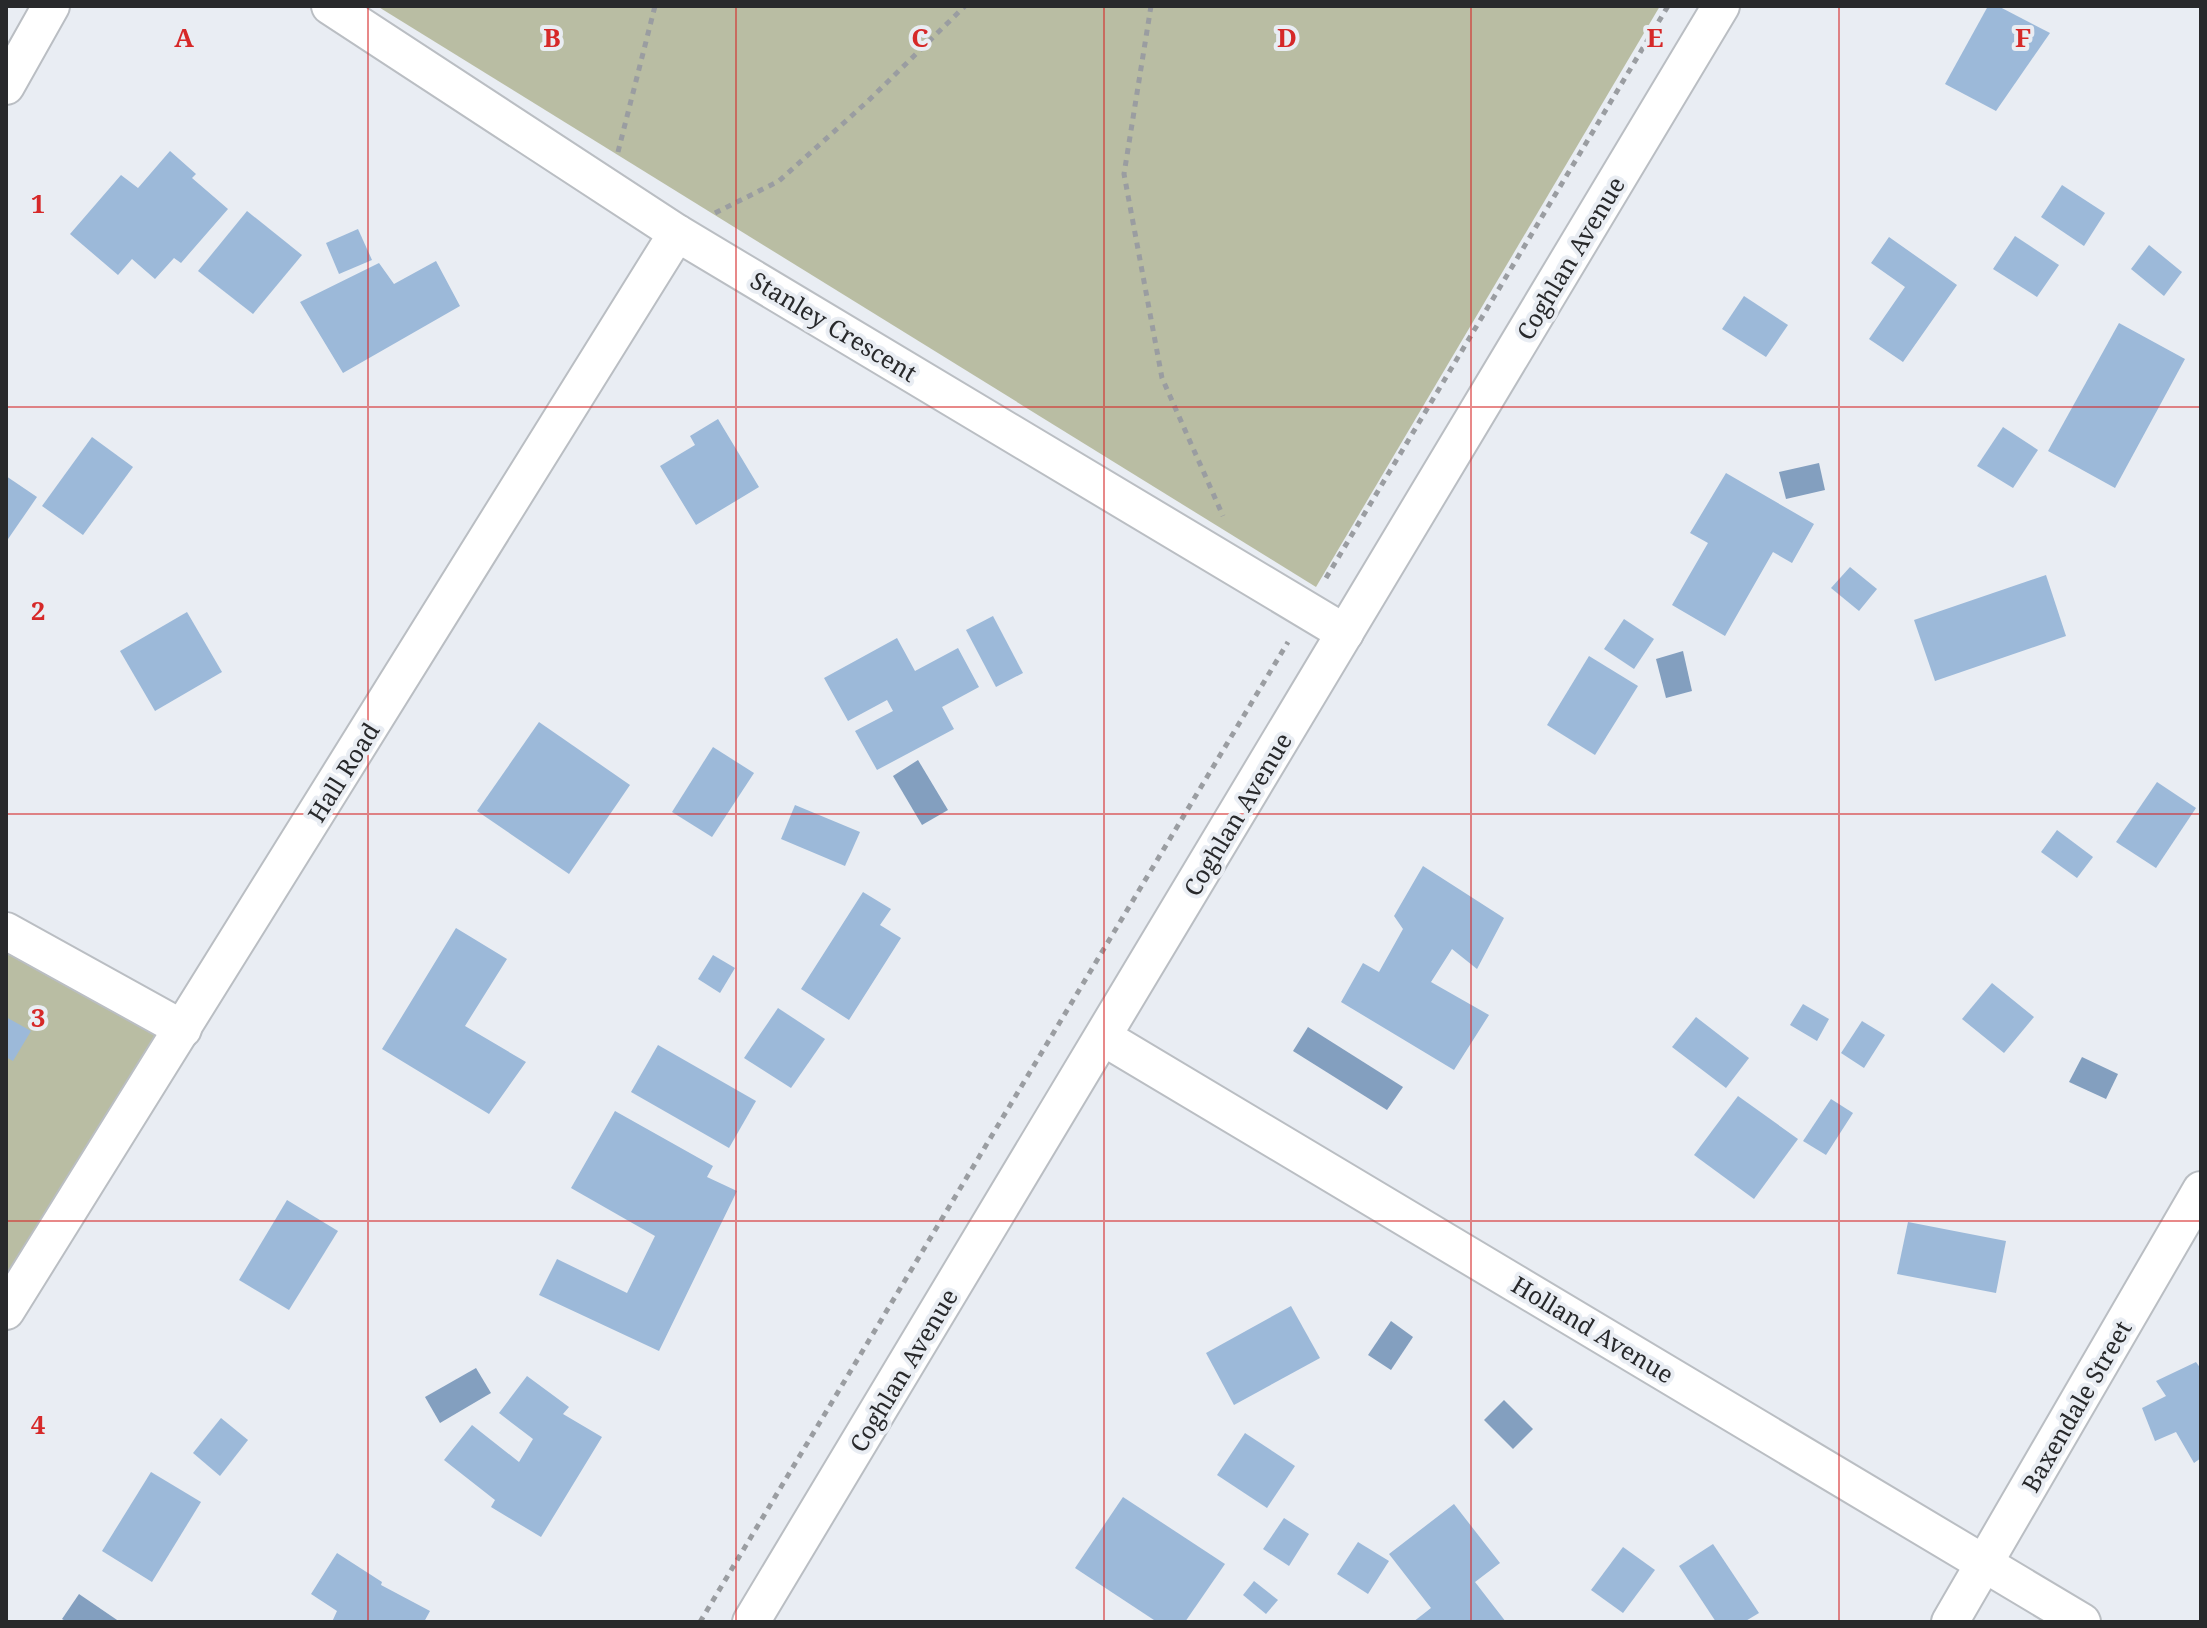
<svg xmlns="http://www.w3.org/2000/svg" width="2207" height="1628" viewBox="0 0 2207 1628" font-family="'Noto Serif',serif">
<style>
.green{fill:#b9bda3}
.water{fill:#839fbf}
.building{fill:#9cb9d9}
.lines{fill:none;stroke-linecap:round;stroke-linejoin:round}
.minor-casing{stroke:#babec3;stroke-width:40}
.path{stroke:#9a9da1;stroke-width:5;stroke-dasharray:6 6;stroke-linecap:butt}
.minor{stroke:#fff;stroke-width:36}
.grid{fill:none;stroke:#d62828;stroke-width:2;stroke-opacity:0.55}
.labels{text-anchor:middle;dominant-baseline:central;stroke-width:8;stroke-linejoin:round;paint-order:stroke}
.street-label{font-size:24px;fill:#28292b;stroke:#e9edf3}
.grid-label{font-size:26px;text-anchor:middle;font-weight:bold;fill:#d62828;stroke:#e9edf3;stroke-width:8;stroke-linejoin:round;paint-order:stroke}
</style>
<rect width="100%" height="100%" fill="#e9edf3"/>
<g class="green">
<polygon points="377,6 1660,6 1316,587"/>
<polygon points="6,941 173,1033 6,1292"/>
</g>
<g class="water">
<polygon points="1819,463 1825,490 1786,499 1779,472"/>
<polygon points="1683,651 1692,691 1666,698 1656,659"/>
<polygon points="918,760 948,810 922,825 893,776"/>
<polygon points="1308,1027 1403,1087 1387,1110 1293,1051"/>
<polygon points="2082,1057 2118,1074 2106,1099 2069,1082"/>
<polygon points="1391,1321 1413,1337 1391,1370 1368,1355"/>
<polygon points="476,1368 491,1393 440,1423 425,1397"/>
<polygon points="1504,1400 1533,1429 1513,1449 1484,1420"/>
<polygon points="79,1594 120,1622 67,1622 62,1619"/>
</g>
<g class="building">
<polygon points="1988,6 1998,6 2050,33 1996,111 1945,84"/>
<polygon points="170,151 196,174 192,178 228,209 181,263 174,258 155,279 132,259 118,275 70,234 121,175 138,188"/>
<polygon points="2062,185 2105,213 2084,246 2041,217"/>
<polygon points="247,211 302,255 253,314 198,271"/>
<polygon points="358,229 372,260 339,274 326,243"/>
<polygon points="2015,236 2059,265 2037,297 1993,269"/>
<polygon points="1889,237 1957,285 1903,362 1869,339 1905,287 1871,263"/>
<polygon points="2149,245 2182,272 2164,296 2131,269"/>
<polygon points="436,261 460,306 343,373 300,302 379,263 394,284"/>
<polygon points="1744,296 1788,325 1766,357 1722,329"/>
<polygon points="2119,323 2185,359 2115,488 2048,451"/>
<polygon points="718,419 759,487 696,525 660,466 695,445 690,436"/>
<polygon points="2003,427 2038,450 2013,488 1977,466"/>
<polygon points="92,437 133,467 83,535 42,506"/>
<polygon points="1726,473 1814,524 1792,563 1773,552 1725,636 1672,605 1708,543 1690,533"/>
<polygon points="6,476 37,497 6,542"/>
<polygon points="1850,567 1877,589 1859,611 1831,588"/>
<polygon points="2046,575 2066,636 1935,681 1914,620"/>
<polygon points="187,612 222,672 155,711 120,651"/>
<polygon points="993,616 1023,673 996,687 966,630"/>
<polygon points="1624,619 1654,639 1634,669 1604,649"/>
<polygon points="897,638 915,671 958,648 979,687 942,707 954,729 877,770 855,731 893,711 887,700 848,721 824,678"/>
<polygon points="1589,656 1638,686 1595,755 1547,725"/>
<polygon points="539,722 630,785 569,874 477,811"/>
<polygon points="713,747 754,773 712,837 672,812"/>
<polygon points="2157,782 2196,808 2156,868 2116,842"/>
<polygon points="795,805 860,832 845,866 781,839"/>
<polygon points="2057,830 2093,857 2077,878 2041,852"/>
<polygon points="1423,866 1504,918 1477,969 1452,949 1431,982 1489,1015 1454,1070 1341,1002 1363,963 1379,972 1403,929 1394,916"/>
<polygon points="863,892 891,909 880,925 901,938 849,1020 801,989"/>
<polygon points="456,928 507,959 465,1026 526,1062 489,1114 382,1049"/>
<polygon points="713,955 735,968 720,993 698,979"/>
<polygon points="1992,983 2034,1017 2004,1053 1962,1019"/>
<polygon points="1803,1004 1829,1019 1817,1041 1790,1025"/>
<polygon points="778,1008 825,1039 791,1088 744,1058"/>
<polygon points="6,1017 31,1031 13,1061 6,1057"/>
<polygon points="1696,1017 1749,1058 1726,1088 1672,1047"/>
<polygon points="1862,1021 1885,1035 1864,1068 1841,1053"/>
<polygon points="658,1045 756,1101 729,1148 631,1092"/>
<polygon points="1738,1096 1798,1139 1754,1199 1694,1155"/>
<polygon points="1831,1099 1853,1113 1826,1155 1803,1141"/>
<polygon points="615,1111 713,1166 707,1177 737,1191 659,1351 539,1295 557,1259 627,1293 655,1236 571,1188"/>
<polygon points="287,1200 338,1231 289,1310 239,1280"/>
<polygon points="1908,1222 2006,1241 1996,1293 1897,1274"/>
<polygon points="1291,1306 1320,1358 1234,1405 1206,1353"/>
<polygon points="2196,1362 2201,1369 2201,1458 2194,1463 2176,1432 2155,1441 2142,1408 2166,1396 2156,1381"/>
<polygon points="527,1376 569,1407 563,1414 602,1437 541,1537 491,1507 495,1500 444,1460 472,1425 519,1462 533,1439 499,1413"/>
<polygon points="221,1418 248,1440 220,1476 193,1453"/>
<polygon points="1245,1433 1295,1466 1267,1508 1217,1475"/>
<polygon points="151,1472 201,1502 152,1582 102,1551"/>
<polygon points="1123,1497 1225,1564 1185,1622 1157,1622 1075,1568"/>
<polygon points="1454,1504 1500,1563 1475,1582 1506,1622 1413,1622 1431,1608 1389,1554"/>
<polygon points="1284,1518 1309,1534 1289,1566 1263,1549"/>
<polygon points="1358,1542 1389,1561 1368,1594 1337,1574"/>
<polygon points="1713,1544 1759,1613 1744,1622 1716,1622 1679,1566"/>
<polygon points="1623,1547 1655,1570 1623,1613 1591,1590"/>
<polygon points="337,1553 382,1582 381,1585 430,1611 424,1622 332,1622 337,1611 311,1594"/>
<polygon points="1254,1581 1278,1600 1266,1614 1243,1595"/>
</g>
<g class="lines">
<defs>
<g id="minor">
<polyline points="330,6 677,233 1345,633"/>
<polyline points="6,86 51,6"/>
<polyline points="6,931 183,1029"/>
<polyline points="1103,1037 2082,1622"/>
<polyline points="6,1311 677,233"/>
<polyline points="751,1622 1721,6"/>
<polyline points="1950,1622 2201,1190"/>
</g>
</defs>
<use href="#minor" class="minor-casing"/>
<g class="path">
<polyline points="1151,6 1124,174 1162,378 1223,516"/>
<polyline points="618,152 655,6"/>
<polyline points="715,213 779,181 868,101 965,6"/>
<polyline points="1326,578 1668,6"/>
<polyline points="700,1622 1288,642"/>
</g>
<use href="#minor" class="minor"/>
</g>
<path class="grid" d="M368,6V1622M736,6V1622M1104,6V1622M1471,6V1622M1839,6V1622M6,407H2201M6,814H2201M6,1221H2201"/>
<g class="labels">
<g class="street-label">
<text transform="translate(1570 258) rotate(-59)">Coghlan Avenue</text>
<text transform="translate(834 326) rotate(31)">Stanley Crescent</text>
<text transform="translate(343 772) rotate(-58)">Hall Road</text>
<text transform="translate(1237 814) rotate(-59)">Coghlan Avenue</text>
<text transform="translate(1593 1329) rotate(31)">Holland Avenue</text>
<text transform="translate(903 1370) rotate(-59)">Coghlan Avenue</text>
<text transform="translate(2076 1406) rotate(-60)">Baxendale Street</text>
</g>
</g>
<g class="grid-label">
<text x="184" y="47">A</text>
<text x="552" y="47">B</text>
<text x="920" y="47">C</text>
<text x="1287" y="47">D</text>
<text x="1655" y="47">E</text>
<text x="2023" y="47">F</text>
<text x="38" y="213">1</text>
<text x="38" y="620">2</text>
<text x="38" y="1027">3</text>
<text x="38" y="1434">4</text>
</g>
<rect width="2207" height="1628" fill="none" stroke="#28292b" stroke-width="16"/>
</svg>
